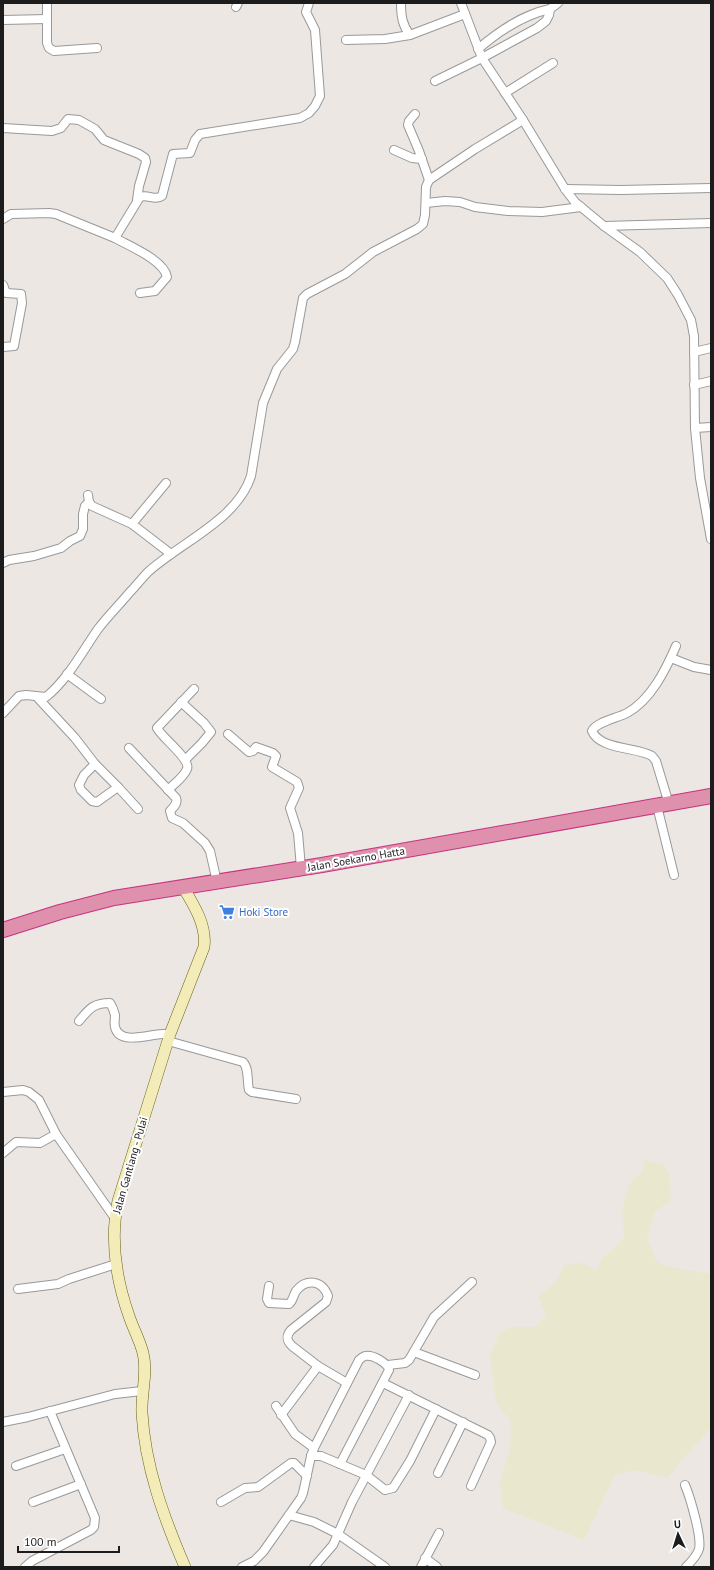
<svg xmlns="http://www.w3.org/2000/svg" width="714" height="1570" viewBox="0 0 714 1570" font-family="'PT Sans',sans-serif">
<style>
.farmland{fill:#eae7cf}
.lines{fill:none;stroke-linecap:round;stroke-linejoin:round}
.street-casing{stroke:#999;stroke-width:10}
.secondary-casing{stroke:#68610e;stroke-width:12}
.highway-casing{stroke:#c73280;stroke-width:16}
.street{stroke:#fff;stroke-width:8}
.secondary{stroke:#f3ecb9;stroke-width:11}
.highway{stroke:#de90ac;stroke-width:14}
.labels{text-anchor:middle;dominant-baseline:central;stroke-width:4;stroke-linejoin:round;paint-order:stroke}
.street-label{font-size:11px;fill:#1c1c1c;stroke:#fff}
.shop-label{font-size:11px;fill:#366cbe;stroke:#fff;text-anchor:start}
</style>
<rect width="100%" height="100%" fill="#ece7e2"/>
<polygon class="farmland" points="645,1160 665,1166 669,1175 671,1201 654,1212 647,1239 657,1262 669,1267 711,1274 711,1427 667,1478 634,1470 615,1475 584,1540 503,1508 500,1482 510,1448 511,1422 496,1402 490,1355 499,1334 510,1327 536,1327 546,1315 538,1296 556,1282 564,1265 582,1263 597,1271 602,1258 611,1252 624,1238 622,1211 629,1184 642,1171"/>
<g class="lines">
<defs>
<g id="street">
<polyline points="47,3 47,43 49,48 54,51 97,48"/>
<path d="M401,3C401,15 402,25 410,35"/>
<polyline points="461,3 482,58 523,120 565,189 575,202 604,226 640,252 667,278 678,295 691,320 694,336 695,428 700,478 711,539"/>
<polyline points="236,7 238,3"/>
<polyline points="3,20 47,19"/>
<polyline points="346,40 385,39 410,35 465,14"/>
<path d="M478,49C499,31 522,15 550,9"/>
<polyline points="435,81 482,58 537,28 546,21 549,15 550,9 558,3"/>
<polyline points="505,93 553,63"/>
<polyline points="415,114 409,121 408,125 419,151 429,180"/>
<polyline points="3,128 52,131 61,128 68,119 79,120 95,129 104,140 139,154 145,158 146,162 139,186 137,200"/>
<polyline points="394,150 412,158 422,159"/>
<polyline points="565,189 621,190 711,188"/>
<polyline points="426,203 445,201 460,202 475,207 508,211 542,212 581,207"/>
<path d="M3,219L11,214L49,213L56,214L115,238L140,197C148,194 155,201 162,196L173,154L190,153L195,140L200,134L300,118L309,113L315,106L320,96L315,30L306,12L309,3"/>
<polyline points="604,226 711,223"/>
<path d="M115,238C129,246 164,260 167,277L155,291L140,293"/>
<polyline points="3,285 6,293 21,294 22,303 14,346 3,347"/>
<polyline points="694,352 711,348"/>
<polyline points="694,385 711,381"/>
<polyline points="695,428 711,427"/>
<polyline points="166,483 132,524 171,554"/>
<polyline points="88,495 89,502 92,506 132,524"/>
<polyline points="3,563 9,560 34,556 61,548 70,541 80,536 83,529 83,514 85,506 89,502"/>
<polyline points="671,658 694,667 711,670"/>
<polyline points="67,674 101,699"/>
<polyline points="37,697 75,738 95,764 118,787 138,809"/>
<polyline points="181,702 204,723 211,732 202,743 186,759"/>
<path d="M3,713L19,696L26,695L46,697C68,679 82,652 98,629C108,616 119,605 130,592C136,586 142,578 148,572C181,542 237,520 251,476L263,403L277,369L293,349L295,342L303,298L307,294L345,274L373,252L417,229L423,224L425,215L426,187L429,180L475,149L523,120"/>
<polyline points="228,734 249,752 253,751 256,747 273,753 276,756 272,767 297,782 299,788 290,808 298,833 301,868"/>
<path d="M129,748L176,798C178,803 174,807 170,811L172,818L183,823L205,843L210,851L217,882"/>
<polyline points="95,764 84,775 79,785 81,790 92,801 97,802 118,787"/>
<path d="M168,790C174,784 184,777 187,769C191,759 162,738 157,728L194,689"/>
<path d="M669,804L656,761L652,756C637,747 600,750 592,731C596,722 618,718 627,713C651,700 666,669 676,646"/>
<polyline points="657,806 674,875"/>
<path d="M79,1021C89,1009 93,1003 110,1003C112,1006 114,1011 115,1015C115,1019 114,1023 115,1027C120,1048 156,1031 170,1034"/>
<path d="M168,1041L243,1062C249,1068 247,1081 249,1090L252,1092L296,1099"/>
<polyline points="3,1092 23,1090 29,1092 39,1100 56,1134 114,1217"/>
<polyline points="3,1153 16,1142 40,1143 56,1134"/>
<path d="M269,1286L267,1299L269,1303L289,1304C293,1301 293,1296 296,1291C306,1278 322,1280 328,1296L326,1302L291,1330C286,1336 286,1340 292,1346L318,1366L347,1383"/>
<polyline points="18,1289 58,1284 69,1279 116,1264"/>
<polyline points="414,1352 475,1375"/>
<polyline points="388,1365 405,1363 409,1360 434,1317 472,1282"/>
<polyline points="383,1383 488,1435 490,1438 491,1442 471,1486"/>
<polyline points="276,1406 295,1434 314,1448"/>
<polyline points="281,1415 318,1366"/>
<polyline points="3,1422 28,1417 115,1394 142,1391"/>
<polyline points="311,1456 321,1456 366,1475 385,1490 393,1488 410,1461 436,1409"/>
<polyline points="16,1466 65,1449"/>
<polyline points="438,1473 463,1422"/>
<path d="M685,1485C690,1497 702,1537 699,1549C697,1556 691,1562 686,1567"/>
<polyline points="33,1502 81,1484"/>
<polyline points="221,1502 245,1488 258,1487 291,1463 294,1463 307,1476"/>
<polyline points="289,1515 314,1522 338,1534 385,1567"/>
<polyline points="425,1558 437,1567"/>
<polyline points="25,1567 32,1561 91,1530 94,1527 95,1518 50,1411"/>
<path d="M242,1567L254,1561L263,1552L301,1498L303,1493L311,1456L314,1448L359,1360C361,1358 362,1357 365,1356C372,1354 388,1363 389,1370L340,1464"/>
<polyline points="314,1567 333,1545 352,1502 409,1395"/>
<polyline points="421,1567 439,1533"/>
</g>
<path id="secondary" d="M183,887C194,905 207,926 204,947L170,1034L118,1201C110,1239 116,1279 129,1316C133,1328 140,1341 143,1353C148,1373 141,1393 142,1413C145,1467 164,1518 185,1567"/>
<polyline id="highway" points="3,930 60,912 114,898 322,865 711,796"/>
</defs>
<use href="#street" class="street-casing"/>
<use href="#secondary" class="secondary-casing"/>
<use href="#highway" class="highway-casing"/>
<use href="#street" class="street"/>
<use href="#secondary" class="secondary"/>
<use href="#highway" class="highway"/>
</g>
<defs>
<symbol id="supermarket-bare" viewBox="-9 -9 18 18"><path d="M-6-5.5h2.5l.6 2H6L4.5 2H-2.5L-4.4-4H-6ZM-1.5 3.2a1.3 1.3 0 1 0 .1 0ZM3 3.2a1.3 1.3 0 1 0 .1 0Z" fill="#3f7fe0" stroke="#fff" stroke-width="2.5" paint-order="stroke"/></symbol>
</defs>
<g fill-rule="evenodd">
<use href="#supermarket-bare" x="216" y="901" width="22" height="22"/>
</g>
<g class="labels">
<g class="street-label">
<text transform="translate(356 859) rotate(-10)">Jalan Soekarno Hatta</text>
<text transform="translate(130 1165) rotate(-74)">Jalan Gantiang - Pulai</text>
</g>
<g class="shop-label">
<text x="239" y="912">Hoki Store</text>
</g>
</g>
<rect width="714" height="1570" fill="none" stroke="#1c1c1c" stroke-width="8"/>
<g transform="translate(678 1534) rotate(356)" stroke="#ffffff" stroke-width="3" paint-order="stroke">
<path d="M0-3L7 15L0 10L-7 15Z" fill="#1c1c1c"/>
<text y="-6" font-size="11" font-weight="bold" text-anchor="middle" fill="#1c1c1c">U</text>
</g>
<path d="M18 1546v6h101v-6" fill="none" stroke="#1c1c1c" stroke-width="2"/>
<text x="24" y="1546" font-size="12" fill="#1c1c1c" stroke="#ffffff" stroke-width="3" paint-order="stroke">100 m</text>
</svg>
